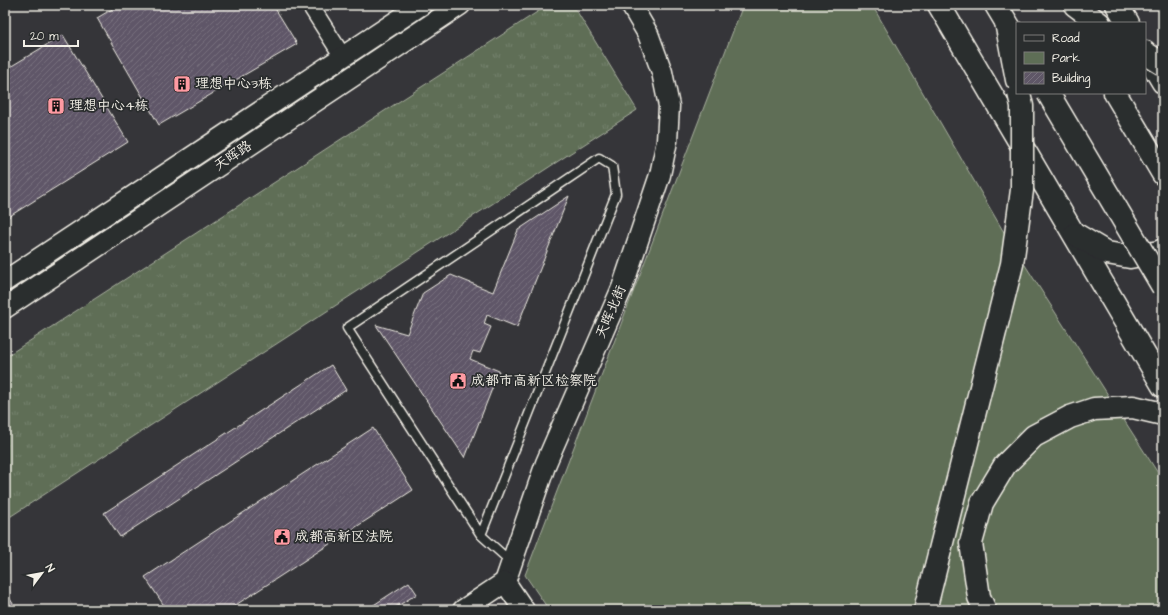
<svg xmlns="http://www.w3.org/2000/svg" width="1168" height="615" viewBox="0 0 1168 615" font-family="'Architects Daughter','LXGW WenKai TC',sans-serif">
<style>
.grass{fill:url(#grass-tufts);stroke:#a9b09f}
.park{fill:#5e6e56;stroke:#a9b09f}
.building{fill:url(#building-hatch);stroke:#f4f1e8}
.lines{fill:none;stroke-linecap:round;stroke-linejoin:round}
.service-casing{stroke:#f4f1e8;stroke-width:11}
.minor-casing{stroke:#f4f1e8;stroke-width:19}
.tertiary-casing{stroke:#f4f1e8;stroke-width:23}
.secondary-casing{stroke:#f4f1e8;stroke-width:25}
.primary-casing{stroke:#f4f1e8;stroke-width:25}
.trunk-casing{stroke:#f4f1e8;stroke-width:25}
.service{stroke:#2a2d2e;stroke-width:8}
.minor{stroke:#2a2d2e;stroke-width:16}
.tertiary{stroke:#2a2d2e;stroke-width:20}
.secondary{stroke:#2a2d2e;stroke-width:22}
.primary{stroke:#2a2d2e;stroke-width:22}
.trunk{stroke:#2a2d2e;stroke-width:22}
.trunk-bridge-casing{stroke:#f4f1e8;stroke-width:25;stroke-linecap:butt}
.trunk-bridge{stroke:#2a2d2e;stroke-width:22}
.labels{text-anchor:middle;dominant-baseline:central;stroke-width:3.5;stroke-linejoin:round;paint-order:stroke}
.poi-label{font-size:14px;fill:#f4f1e8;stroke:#2a2d2e;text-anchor:start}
.street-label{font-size:14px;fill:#f4f1e8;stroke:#2a2d2e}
</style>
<defs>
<pattern id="grass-tufts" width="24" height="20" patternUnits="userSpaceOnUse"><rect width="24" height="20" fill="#5e6e56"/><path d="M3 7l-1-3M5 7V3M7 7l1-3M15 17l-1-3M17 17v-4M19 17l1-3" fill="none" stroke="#76836e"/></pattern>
<pattern id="building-hatch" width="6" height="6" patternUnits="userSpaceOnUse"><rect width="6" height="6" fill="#5f5767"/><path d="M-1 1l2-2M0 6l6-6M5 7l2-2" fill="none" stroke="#77707d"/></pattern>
</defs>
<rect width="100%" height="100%" fill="#353539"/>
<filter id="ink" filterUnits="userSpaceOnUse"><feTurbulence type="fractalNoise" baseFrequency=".025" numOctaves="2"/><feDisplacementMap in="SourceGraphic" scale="8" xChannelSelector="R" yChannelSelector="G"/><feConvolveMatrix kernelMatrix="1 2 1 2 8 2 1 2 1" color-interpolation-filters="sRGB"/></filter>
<g filter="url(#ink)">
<polygon class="grass" points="548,5 573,5 637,110 5,520 5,357"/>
<polygon class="park" points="743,5 872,5 1002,229 1163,481 1163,610 549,610 525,575"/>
<g class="building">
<polygon points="119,5 273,5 297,44 159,125 97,18"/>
<polygon points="63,35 128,142 5,219 5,70"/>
<polygon points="569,196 517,327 487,315 484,324 491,327 480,353 473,351 470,359 499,371 465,458 376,325 407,334 423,293 451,275 493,292 518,230"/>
<polygon points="331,365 346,390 120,537 104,513"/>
<polygon points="373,428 413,490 228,610 167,610 145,577"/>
<polygon points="409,582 417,594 391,610 366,610"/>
<polygon points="5,591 17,610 5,610"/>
</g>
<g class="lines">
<defs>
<polyline id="service" points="481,535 616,194 612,166 599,158 347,328 481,535 511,562"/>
<polyline id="minor" points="310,5 343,57"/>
<g id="tertiary">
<polyline points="5,281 421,5"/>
<polyline points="5,308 460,5"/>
<polyline points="505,582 546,463 622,288 660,175 667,141 669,106 662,72 648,34 631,5"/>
<polyline points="505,582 524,610"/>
<polyline points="463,610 505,582"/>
</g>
<g id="secondary">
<polyline points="1117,5 1128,23"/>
<polyline points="1145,52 1163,82"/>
</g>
<g id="primary">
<polyline points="939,5 1163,386"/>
<polyline points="1075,234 1107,253 1130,257 1159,252 1163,250"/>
</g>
<g id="trunk">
<polyline points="996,5 1014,35"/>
<polyline points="1075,5 1099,23"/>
<polyline points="1006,22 1017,80"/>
<polyline points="1115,93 1163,174"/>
<polyline points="985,610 979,597 971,543 982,503 1005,465 1034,436 1070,417 1094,409 1133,407 1163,414"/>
</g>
</defs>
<use href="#service" class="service-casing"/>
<use href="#minor" class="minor-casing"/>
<use href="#tertiary" class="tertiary-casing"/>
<use href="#secondary" class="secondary-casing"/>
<use href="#primary" class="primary-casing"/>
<use href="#trunk" class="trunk-casing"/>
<use href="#service" class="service"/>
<use href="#minor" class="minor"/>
<use href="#tertiary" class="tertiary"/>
<use href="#secondary" class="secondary"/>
<use href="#primary" class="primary"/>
<use href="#trunk" class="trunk"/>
<defs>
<g id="trunk-bridge">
<polyline points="1145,53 1163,64"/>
<polyline points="1048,93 1163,287"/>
<polyline points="925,610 1012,264 1022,190 1022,106 1019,93"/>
</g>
</defs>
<use href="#trunk-bridge" class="trunk-bridge-casing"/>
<use href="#trunk-bridge" class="trunk-bridge"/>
</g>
</g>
<defs>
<symbol id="building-square" viewBox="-11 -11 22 22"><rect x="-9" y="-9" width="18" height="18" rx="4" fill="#ff9aa2" stroke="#2a2d2e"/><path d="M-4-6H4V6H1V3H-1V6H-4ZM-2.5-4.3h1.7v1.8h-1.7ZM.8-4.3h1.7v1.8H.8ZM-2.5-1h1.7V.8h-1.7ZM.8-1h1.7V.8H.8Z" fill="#111"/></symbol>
<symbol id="civic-square" viewBox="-11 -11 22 22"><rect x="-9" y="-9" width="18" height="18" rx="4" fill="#ff9aa2" stroke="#2a2d2e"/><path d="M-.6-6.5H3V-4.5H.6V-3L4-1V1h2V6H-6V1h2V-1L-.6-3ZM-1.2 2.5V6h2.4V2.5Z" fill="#111"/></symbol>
</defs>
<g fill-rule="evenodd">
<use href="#building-square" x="172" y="74" width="20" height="20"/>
<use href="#building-square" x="46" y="96" width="20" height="20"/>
<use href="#civic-square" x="448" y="371" width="20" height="20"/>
<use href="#civic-square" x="272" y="527" width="20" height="20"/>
</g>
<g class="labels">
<g class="poi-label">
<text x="195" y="84">理想中心3栋</text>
<text x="69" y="106">理想中心4栋</text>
<text x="471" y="381">成都市高新区检察院</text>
<text x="295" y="537">成都高新区法院</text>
</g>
<g class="street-label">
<text transform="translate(233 156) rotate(-34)">天晖路</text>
<text transform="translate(611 312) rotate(-67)">天晖北街</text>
</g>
</g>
<rect width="1168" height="615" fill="none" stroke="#2a2d2e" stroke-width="20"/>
<rect x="10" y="10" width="1148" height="595" fill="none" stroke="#f4f1e8" stroke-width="1.5" filter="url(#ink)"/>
<rect x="1016" y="22" width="130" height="72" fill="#2a2d2e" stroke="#7b7b78"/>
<rect x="1024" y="35" width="20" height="6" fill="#2a2d2e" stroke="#7b7b78"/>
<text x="1052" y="42" font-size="12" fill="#f4f1e8">Road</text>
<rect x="1024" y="52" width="20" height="12" fill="#5e6e56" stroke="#7b7b78"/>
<text x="1052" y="62" font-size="12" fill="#f4f1e8">Park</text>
<rect x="1024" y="72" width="20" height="12" fill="url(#building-hatch)" stroke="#7b7b78"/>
<text x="1052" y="82" font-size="12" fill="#f4f1e8">Building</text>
<g transform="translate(42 573) rotate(58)" stroke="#2a2d2e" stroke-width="3" paint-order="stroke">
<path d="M0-3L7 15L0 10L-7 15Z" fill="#f4f1e8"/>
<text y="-6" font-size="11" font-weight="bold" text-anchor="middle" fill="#f4f1e8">N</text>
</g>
<path d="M24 40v6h54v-6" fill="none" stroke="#f4f1e8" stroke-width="2"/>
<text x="30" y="40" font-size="12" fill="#f4f1e8" stroke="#2a2d2e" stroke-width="3" paint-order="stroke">20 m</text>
</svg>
